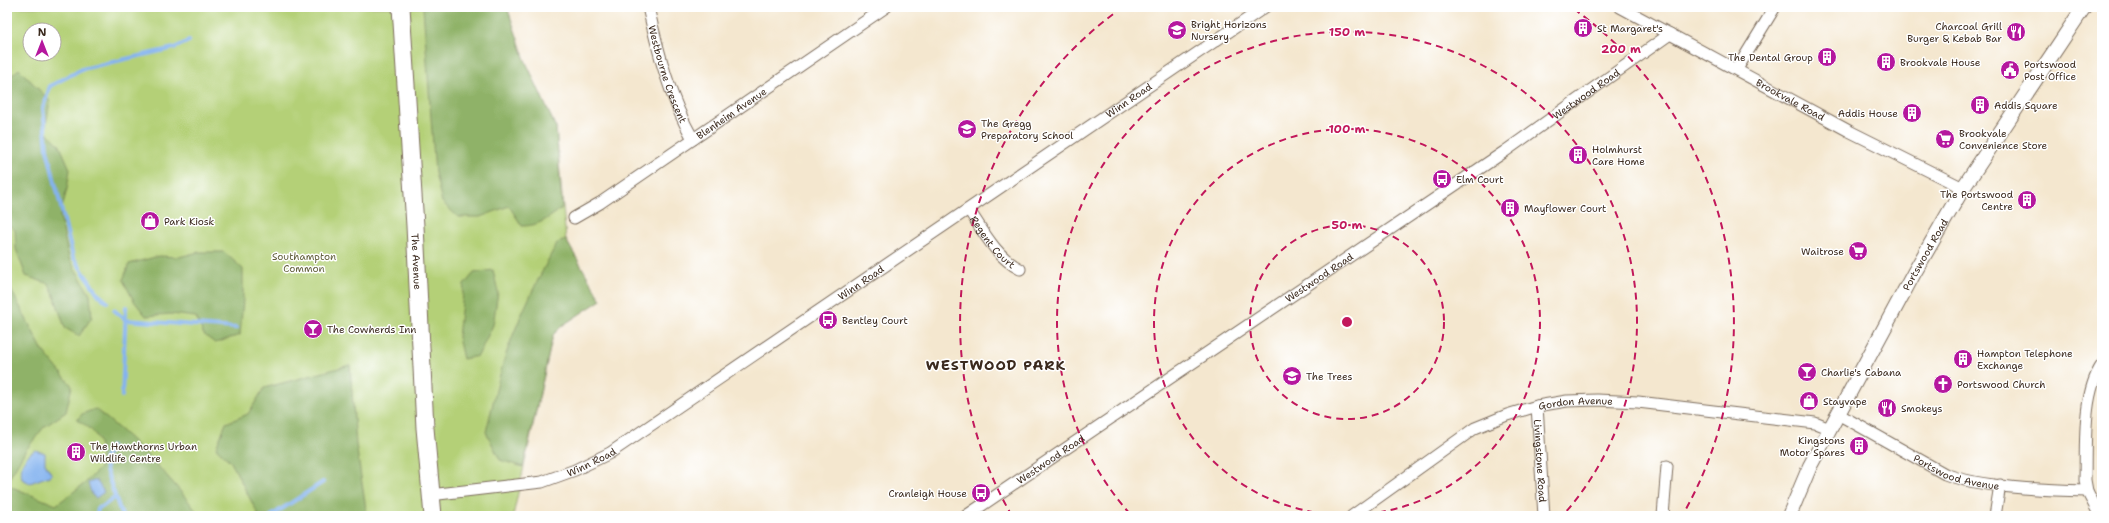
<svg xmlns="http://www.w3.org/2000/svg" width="2109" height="523" viewBox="0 0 2109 523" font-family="'Shantell Sans',sans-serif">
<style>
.green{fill:#b4d077;stroke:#787d4a;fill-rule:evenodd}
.forest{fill:#8fb268;stroke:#656e43}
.water{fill:#84b3ef;stroke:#606e86}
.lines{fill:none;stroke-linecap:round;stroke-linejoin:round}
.stream{stroke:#84b3ef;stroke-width:4}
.minor-casing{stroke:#7c6c5c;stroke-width:13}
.tertiary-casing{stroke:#7c6c5c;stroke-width:16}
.primary-casing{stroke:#7c6c5c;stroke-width:19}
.minor{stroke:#fff;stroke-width:11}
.tertiary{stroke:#fff;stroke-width:14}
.primary{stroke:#fff;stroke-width:17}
.ring{fill:none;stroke:#c2185b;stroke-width:2;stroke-dasharray:7 5}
.labels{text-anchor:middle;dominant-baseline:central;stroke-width:3;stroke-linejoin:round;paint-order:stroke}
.poi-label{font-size:10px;fill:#3b2a1e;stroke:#fff;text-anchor:start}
.street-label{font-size:10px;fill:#3b2a1e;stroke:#fff}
.park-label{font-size:10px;fill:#5f5c39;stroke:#fff}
.district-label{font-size:14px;font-weight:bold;letter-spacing:1px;fill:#3b2a1e;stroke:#fff}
.centre{fill:#c2185b;stroke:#fff;stroke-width:2}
.ring-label{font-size:12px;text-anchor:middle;font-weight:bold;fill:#c2185b;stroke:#fff;stroke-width:3;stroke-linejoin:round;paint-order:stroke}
</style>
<rect width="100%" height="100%" fill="#fff"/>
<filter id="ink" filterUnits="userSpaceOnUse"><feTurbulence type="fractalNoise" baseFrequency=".025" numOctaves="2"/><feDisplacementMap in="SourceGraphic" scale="8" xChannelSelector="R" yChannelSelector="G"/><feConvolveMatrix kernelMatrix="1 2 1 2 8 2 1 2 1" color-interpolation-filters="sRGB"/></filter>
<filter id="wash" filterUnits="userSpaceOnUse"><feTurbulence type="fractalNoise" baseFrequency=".012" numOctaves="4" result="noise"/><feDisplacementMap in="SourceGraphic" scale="16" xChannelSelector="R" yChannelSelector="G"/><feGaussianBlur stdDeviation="0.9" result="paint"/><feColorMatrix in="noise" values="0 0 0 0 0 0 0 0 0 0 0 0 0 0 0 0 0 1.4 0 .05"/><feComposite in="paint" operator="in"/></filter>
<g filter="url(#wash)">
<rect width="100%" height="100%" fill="#f4e7cf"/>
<path class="green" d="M7,7H507L525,60L556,128L566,240L601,300L563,325L553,335L513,516H7ZM30,30H54V54H30Z"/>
<g class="forest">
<path d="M423,7H507L525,60L556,128L562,208C549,218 539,226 522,226L509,206L480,217H458L442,202L435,173Z"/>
<polygon points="19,69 50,101 45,131 59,144 70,169 67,189 60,216 69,258 90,295 92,317 79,336 65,328 55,298 49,284 26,276 16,249 15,230 7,224 7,79"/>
<path d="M566,240L601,300L563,325L553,335L523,467L500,460L486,432C492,408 497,384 504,360C517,320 537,281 557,243Z"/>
<polygon points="199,252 224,252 243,269 243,300 240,335 215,343 204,335 196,317 171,314 146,316 134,301 123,280 129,264 159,256 179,257"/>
<polygon points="493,270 498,292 493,325 478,356 463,359 458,337 464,285 474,273"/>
<polygon points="7,282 43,351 72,386 66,412 44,427 25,451 7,482"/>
<polygon points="350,365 356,444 367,516 259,516 231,462 216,448 226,423 248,414 264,388"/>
<path d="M95,409C134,439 170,476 200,516H7V485L56,505L84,484L100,468C102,444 100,432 77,420L82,414Z"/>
</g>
<g class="water">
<path d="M35,450L45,453V463L52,475L30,483L22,479C19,466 24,457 35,450Z"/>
<polygon points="96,480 104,492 96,498 92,495 88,483"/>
</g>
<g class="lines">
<g class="stream">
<polyline points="107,302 98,294 73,257 47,149 43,108 50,86 82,69 174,48 189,41"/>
<polyline points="114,310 126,320 236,328"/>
<polyline points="122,396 126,307"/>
<polyline points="111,446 105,458 106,470 122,516"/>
<polyline points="92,516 97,514 98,508 102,507 115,497"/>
<polyline points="271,516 323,482"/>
</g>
</g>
</g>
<g filter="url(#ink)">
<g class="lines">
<defs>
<g id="minor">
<path id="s1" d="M648,7C658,52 670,99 693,139"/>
<path id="s2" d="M1620,7L1849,131L1963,188"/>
<polyline points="1737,69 1775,7"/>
<path id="s3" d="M969,210C983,231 996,257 1020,269"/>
<path id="s4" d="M574,218L600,203L886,7"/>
<path id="s5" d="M1537,406L1544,516"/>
<path id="s6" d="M1838,414L1945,474C1981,488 2047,490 2087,491"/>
<path id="s7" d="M430,495L542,482L575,470L610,453L1265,7"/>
<path id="s8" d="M966,516L1504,152L1670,34"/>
<path id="s9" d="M1352,516L1475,428L1507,415L1537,406L1567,401L1597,400L1638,402L1815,423L1830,429"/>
<polyline points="1663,516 1667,466"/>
<polyline points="1995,516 2000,485"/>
<path d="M2100,516L2087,491L2085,480C2086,446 2082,394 2102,365"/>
</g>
<g id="tertiary">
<path id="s10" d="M1789,516L1810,466L1914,273L1963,188L2084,7"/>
</g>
<g id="primary">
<path id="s11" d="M401,7L415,226L425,428L433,516"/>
</g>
</defs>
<use href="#minor" class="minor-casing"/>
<use href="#tertiary" class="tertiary-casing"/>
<use href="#primary" class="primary-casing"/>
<use href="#minor" class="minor"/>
<use href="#tertiary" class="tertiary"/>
<use href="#primary" class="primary"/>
</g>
</g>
<g class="ring">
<circle cx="1347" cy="322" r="97"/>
<circle cx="1347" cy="322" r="193"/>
<path d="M1130 514A290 290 0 1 1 1564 514"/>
<path d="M1012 516A387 387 0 0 1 1120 9M1574 9A387 387 0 0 1 1682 516"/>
</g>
<defs>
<symbol id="building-disc" viewBox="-11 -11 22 22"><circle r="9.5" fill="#b5179e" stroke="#fff"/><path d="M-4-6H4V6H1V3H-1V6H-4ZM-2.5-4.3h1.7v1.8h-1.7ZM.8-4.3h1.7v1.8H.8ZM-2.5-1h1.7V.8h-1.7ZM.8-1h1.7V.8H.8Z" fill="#fff"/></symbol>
<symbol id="school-disc" viewBox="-11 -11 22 22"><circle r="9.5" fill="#b5179e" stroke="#fff"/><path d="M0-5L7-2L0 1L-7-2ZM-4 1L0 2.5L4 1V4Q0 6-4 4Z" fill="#fff"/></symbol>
<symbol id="restaurant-disc" viewBox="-11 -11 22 22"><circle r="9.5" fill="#b5179e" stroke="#fff"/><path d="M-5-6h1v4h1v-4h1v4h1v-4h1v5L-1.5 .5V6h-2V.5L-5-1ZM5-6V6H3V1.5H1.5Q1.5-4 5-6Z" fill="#fff"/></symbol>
<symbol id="civic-disc" viewBox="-11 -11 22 22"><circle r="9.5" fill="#b5179e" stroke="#fff"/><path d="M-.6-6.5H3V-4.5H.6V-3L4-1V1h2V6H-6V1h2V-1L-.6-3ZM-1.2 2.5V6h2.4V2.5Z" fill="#fff"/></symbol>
<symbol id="supermarket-disc" viewBox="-11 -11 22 22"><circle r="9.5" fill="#b5179e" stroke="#fff"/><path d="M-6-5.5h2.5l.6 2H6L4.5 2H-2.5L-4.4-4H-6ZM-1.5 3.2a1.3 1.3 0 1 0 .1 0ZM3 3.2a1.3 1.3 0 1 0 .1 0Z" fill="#fff"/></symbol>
<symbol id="bus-disc" viewBox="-11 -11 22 22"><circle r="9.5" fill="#b5179e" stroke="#fff"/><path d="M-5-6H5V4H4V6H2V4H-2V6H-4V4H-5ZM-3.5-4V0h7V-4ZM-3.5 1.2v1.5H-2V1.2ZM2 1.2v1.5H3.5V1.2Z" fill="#fff"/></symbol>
<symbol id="shop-disc" viewBox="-11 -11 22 22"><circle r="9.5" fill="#b5179e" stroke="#fff"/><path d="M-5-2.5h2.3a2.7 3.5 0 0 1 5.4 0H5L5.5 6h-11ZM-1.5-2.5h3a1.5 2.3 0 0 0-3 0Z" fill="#fff"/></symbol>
<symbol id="bar-disc" viewBox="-11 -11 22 22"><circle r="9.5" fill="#b5179e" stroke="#fff"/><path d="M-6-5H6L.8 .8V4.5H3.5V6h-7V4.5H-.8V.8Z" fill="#fff"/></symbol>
<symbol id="church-disc" viewBox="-11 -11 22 22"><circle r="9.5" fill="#b5179e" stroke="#fff"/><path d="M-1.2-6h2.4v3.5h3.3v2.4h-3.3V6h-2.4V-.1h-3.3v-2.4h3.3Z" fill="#fff"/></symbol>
</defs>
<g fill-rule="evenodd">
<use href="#building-disc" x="1572" y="17" width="22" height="22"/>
<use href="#school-disc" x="1166" y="19" width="22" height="22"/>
<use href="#restaurant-disc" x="2005" y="21" width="22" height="22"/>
<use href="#building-disc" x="1816" y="46" width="22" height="22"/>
<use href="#building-disc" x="1875" y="51" width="22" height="22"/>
<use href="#civic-disc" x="1999" y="59" width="22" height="22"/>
<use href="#building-disc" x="1969" y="94" width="22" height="22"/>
<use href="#building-disc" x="1901" y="102" width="22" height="22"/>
<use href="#school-disc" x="956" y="118" width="22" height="22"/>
<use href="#supermarket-disc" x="1934" y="128" width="22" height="22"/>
<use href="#building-disc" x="1567" y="144" width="22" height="22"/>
<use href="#bus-disc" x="1431" y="168" width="22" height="22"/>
<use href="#building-disc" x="2016" y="189" width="22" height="22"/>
<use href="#building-disc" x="1499" y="197" width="22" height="22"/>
<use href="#shop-disc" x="139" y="210" width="22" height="22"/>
<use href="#supermarket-disc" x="1847" y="240" width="22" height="22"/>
<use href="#bus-disc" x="817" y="309" width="22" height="22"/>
<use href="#bar-disc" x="302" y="318" width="22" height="22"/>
<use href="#building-disc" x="1952" y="348" width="22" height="22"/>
<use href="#bar-disc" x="1796" y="361" width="22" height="22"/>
<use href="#school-disc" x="1281" y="365" width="22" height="22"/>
<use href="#church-disc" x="1932" y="373" width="22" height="22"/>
<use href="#shop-disc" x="1798" y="390" width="22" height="22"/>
<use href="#restaurant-disc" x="1876" y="397" width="22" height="22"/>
<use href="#building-disc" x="1848" y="435" width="22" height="22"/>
<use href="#building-disc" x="65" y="441" width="22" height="22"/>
<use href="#bus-disc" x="970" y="482" width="22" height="22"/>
</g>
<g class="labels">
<g class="poi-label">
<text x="1191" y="24">Bright Horizons<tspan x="1191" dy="12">Nursery</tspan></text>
<text x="2002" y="26" text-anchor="end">Charcoal Grill<tspan x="2002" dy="12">Burger &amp; Kebab Bar</tspan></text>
<text x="1597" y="28">St Margaret's</text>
<text x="1813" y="57" text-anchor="end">The Dental Group</text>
<text x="1900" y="62">Brookvale House</text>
<text x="2024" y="64">Portswood<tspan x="2024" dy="12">Post Office</tspan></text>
<text x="1994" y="105">Addis Square</text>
<text x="1898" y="113" text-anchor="end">Addis House</text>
<text x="981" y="123">The Gregg<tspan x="981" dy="12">Preparatory School</tspan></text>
<text x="1959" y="133">Brookvale<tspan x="1959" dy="12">Convenience Store</tspan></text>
<text x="1592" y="149">Holmhurst<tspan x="1592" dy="12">Care Home</tspan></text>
<text x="1456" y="179">Elm Court</text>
<text x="2013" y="194" text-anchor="end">The Portswood<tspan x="2013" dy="12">Centre</tspan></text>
<text x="1524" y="208">Mayflower Court</text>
<text x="164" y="221">Park Kiosk</text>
<text x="1844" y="251" text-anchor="end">Waitrose</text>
<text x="842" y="320">Bentley Court</text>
<text x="327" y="329">The Cowherds Inn</text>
<text x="1977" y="353">Hampton Telephone<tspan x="1977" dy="12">Exchange</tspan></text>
<text x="1821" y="372">Charlie's Cabana</text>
<text x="1306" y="376">The Trees</text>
<text x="1957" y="384">Portswood Church</text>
<text x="1823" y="401">Stayvape</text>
<text x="1901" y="408">Smokeys</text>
<text x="1845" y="440" text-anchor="end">Kingstons<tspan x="1845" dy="12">Motor Spares</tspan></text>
<text x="90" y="446">The Hawthorns Urban<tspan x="90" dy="12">Wildlife Centre</tspan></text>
<text x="967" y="493" text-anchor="end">Cranleigh House</text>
</g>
<g class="street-label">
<text stroke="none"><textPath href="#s1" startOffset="70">Westbourne Crescent</textPath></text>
<text stroke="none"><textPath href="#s8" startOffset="750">Westwood Road</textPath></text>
<text stroke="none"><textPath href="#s2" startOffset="194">Brookvale Road</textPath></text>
<text stroke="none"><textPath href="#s7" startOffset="814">Winn Road</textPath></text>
<text stroke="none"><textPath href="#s4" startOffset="189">Blenheim Avenue</textPath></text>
<text stroke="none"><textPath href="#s3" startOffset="40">Regent Court</textPath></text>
<text stroke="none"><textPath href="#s10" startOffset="295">Portswood Road</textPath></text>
<text stroke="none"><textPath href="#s11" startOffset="255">The Avenue</textPath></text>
<text stroke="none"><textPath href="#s8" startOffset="426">Westwood Road</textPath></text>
<text stroke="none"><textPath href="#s7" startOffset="490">Winn Road</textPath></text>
<text stroke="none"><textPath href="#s9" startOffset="256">Gordon Avenue</textPath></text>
<text stroke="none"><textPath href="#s8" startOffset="102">Westwood Road</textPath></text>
<text stroke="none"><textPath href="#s7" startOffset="166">Winn Road</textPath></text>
<text stroke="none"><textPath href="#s5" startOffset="55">Livingstone Road</textPath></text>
<text stroke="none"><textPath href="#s6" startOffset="133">Portswood Avenue</textPath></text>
</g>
<g class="park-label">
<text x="304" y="256">Southampton<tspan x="304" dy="12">Common</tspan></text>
</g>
<g class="district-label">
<text x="996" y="365">WESTWOOD PARK</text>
</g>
</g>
<circle cx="1347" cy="322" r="6" class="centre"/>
<g class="ring-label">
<text x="1347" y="36">150 m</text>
<text x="1621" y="53">200 m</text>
<text x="1347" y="133">100 m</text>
<text x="1347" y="229">50 m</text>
</g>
<rect width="2109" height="523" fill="none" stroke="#fff" stroke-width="24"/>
<g transform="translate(42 42)"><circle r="19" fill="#ffffff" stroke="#b1aaa5"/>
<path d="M0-3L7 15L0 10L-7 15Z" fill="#b5179e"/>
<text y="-6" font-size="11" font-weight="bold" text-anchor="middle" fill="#3b2a1e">N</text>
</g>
</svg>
